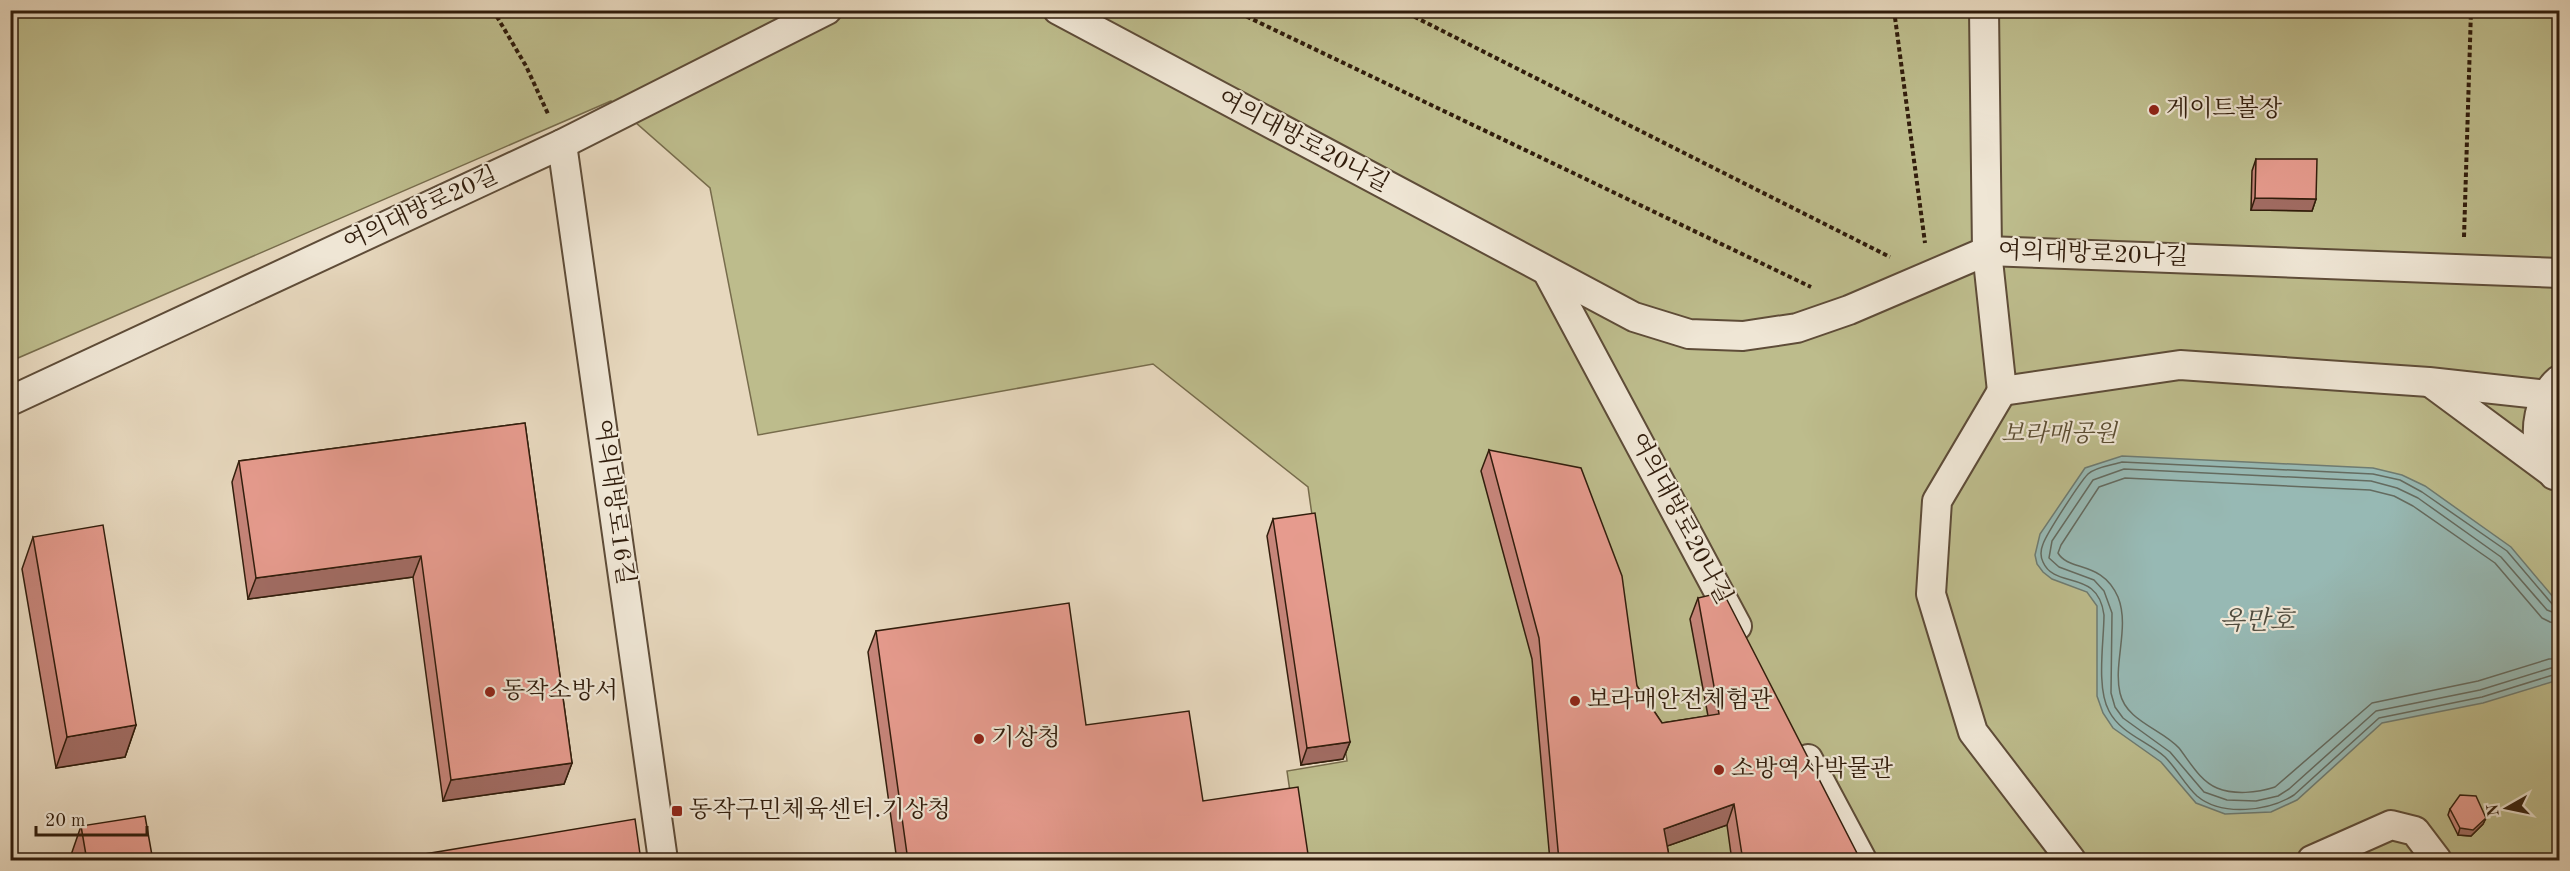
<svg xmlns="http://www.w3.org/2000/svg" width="2570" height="871" viewBox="0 0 2570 871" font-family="'Old Standard TT','Noto Serif KR',serif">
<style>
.green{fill:#bdbc8c;stroke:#776c4c;stroke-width:1.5}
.water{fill:#97b9b4;stroke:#6e7b71;stroke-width:1.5}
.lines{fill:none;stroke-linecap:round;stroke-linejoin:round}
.shore{stroke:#646b60;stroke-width:1.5}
.street-casing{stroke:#5e4c38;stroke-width:32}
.path{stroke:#311d0c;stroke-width:4;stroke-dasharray:4.5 3;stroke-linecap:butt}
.street{stroke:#efe6d5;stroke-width:28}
.wall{fill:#c6857a;stroke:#311d0c;stroke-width:1.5}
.shaded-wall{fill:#a16c63;stroke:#311d0c;stroke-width:1.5}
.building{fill:#e69b8e;stroke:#311d0c;stroke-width:1.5}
.poi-dot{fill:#8f2418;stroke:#efe6d5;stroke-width:2}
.labels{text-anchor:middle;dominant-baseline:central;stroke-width:4.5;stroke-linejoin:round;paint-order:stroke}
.poi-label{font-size:24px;fill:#311d0c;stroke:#efe6d5;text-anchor:start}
.street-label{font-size:24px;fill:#311d0c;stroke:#efe6d5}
.park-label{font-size:24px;font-style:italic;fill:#5b4d32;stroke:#efe6d5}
.water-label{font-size:26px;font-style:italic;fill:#504c3e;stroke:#efe6d5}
</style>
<rect width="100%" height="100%" fill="#e7d8be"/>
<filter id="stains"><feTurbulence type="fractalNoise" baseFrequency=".00333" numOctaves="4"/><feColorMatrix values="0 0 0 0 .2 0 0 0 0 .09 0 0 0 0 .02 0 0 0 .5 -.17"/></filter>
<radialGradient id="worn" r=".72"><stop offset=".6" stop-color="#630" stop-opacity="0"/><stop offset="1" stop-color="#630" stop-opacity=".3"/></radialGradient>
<polygon class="green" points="11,11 2559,11 2559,860 1300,860 1287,771 1347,761 1308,487 1153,364 758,435 710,188 611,101 11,361"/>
<polygon class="water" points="2122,456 2373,468 2402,475 2425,486 2511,547 2559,604 2559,682 2555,681 2483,703 2382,723 2297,800 2271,812 2225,814 2196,803 2161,762 2113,728 2103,713 2097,696 2097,606 2087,592 2052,579 2043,572 2037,564 2035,555 2040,534 2085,468"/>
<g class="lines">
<g class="shore">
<path d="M2560,607L2553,605L2507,551L2422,492L2400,480L2373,474L2122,462C2113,465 2095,467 2088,474C2080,482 2047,533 2043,544C2041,549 2040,556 2043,562C2055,590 2098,568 2104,615C2104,641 2096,687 2109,711C2120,733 2147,741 2165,757C2177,769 2185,785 2197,796C2222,817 2269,811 2294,795L2379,718L2482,697L2553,675L2560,676"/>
<polyline points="2560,615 2547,610 2501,557 2418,498 2397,488 2371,481 2124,469 2093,480 2052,541 2049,558 2059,567 2094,580 2104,591 2112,613 2111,693 2115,707 2123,718 2170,752 2204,792 2227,800 2256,801 2278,796 2289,789 2376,711 2480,690 2551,668 2560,668"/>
<path d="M2560,624L2550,622L2542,618L2495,563L2413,506L2394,496L2370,490L2125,478L2099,487L2061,545L2058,553C2069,572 2102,560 2118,597C2130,627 2113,663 2120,693C2126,721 2162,729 2179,748C2190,762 2200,781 2217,788C2234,795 2257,793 2275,787L2372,703L2478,681L2549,659H2560"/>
</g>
<defs>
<g id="street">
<polyline points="1058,10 1634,317 1689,334 1743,336 1797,328 1849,310 1987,251 2560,273"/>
<polyline points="1984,10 1987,251 2002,391"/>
<polyline points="562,144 663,860"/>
<polyline points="1548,273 1737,626"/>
<polyline points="2431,383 2554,474"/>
<polyline points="2002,391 2180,365 2429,382 2547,395"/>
<polyline points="2002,391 1937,501 1931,594 1973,732 2071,860"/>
<polyline points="10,401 562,144 827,10"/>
<path d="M2554,475C2550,468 2545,461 2542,454C2533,431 2539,397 2559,380"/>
<polyline points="1808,759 1862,860"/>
<polyline points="2312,860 2391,825 2415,831 2437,860"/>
</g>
</defs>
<use href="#street" class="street-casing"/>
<g class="path">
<polyline points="493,10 526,66 549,116"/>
<polyline points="1233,10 1811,287"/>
<polyline points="1401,10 1890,257"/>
<polyline points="1894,10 1925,243"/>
<polyline points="2464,237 2471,10"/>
</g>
<use href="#street" class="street"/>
</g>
<g class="wall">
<polygon points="2256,159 2316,199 2312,211 2251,210 2252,171"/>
<polygon points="525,423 572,763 564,784 443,801 413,577 248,599 232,482 239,461"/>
<polygon points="1489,450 1637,686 1662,723 1708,716 1690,619 1698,598 1860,861 1732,861 1727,825 1667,846 1670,861 1550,861 1532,659 1481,471"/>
<polygon points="1273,519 1350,742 1343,759 1301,765 1267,536"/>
<polygon points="33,537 136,725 125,757 56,768 22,569"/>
<polygon points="876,631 1086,725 1203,801 1309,861 897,861 868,652"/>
<polygon points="2450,809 2486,818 2483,824 2471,836 2458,835 2448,815"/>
<polygon points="81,826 153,861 70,861 70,858"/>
</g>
<g class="shaded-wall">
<polygon points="2255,198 2316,199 2312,211 2251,210"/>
<polygon points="421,556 413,577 248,599 256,578"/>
<polygon points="136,725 125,757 56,768 67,737"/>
<polygon points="1350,742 1343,759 1301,765 1307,748"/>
<polygon points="572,763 564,784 443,801 451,780"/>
<polygon points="1734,804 1727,825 1656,850 1664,829"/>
<polygon points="2486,818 2483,824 2471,836 2458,835 2460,828"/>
<polygon points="1860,859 1860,861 1767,861 1771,860"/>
</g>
<g class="building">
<polygon points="2256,159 2317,159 2316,199 2255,198"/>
<polygon points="525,423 572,763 451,780 421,556 256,578 239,461"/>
<polygon points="1489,450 1581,468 1622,576 1637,686 1662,723 1719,714 1698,598 1723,592 1860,859 1743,861 1734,804 1664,829 1670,861 1559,861 1539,638"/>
<polygon points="1315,513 1350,742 1307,748 1273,519"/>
<polygon points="103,525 136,725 67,737 33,537"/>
<polygon points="1069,603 1086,725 1189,711 1203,801 1298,787 1309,861 908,861 876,631"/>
<polygon points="2460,795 2476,796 2486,818 2473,830 2460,828 2450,809"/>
<polygon points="145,816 153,861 87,861 81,826"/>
<polygon points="635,819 641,861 395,861 395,859"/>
</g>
<g class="poi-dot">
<circle cx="2154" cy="110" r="6"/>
<circle cx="490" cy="692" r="6"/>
<circle cx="1575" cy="701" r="6"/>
<circle cx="979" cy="739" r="6"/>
<circle cx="1719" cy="770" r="6"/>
<rect x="671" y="805" width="12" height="12" rx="3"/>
</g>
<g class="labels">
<g class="poi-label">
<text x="2166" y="110">게이트볼장</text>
<text x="502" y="692">동작소방서</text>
<text x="1587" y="701">보라매안전체험관</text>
<text x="991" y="739">기상청</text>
<text x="1731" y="770">소방역사박물관</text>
<text x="689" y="811">동작구민체육센터.기상청</text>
</g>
<g class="street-label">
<text transform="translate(1303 142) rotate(28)">여의대방로20나길</text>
<text transform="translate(421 210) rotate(-25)">여의대방로20길</text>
<text transform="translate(2093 255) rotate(2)">여의대방로20나길</text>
<text transform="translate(613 502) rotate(82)">여의대방로16길</text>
<text transform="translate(1680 519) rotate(62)">여의대방로20나길</text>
</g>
<g class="park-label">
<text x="2059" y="435">보라매공원</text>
</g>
<g class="water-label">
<text x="2257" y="622">옥만호</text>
</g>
</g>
<rect width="2570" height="871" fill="none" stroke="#e7d8be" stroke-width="36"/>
<rect x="12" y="12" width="2546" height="847" fill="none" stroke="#311d0c" stroke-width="3"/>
<rect x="18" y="18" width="2534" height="835" fill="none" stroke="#311d0c" stroke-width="1.5"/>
<g transform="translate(2507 808) rotate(261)" stroke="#efe6d5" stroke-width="4.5" paint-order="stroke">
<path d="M0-4.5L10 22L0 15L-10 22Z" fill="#311d0c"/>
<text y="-9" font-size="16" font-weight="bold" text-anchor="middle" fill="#311d0c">N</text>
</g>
<path d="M36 826v9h111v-9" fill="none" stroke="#311d0c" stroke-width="3"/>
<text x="45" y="826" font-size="18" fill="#311d0c" stroke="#efe6d5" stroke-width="4.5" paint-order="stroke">20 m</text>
<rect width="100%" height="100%" filter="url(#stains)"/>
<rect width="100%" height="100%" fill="url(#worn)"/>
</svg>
